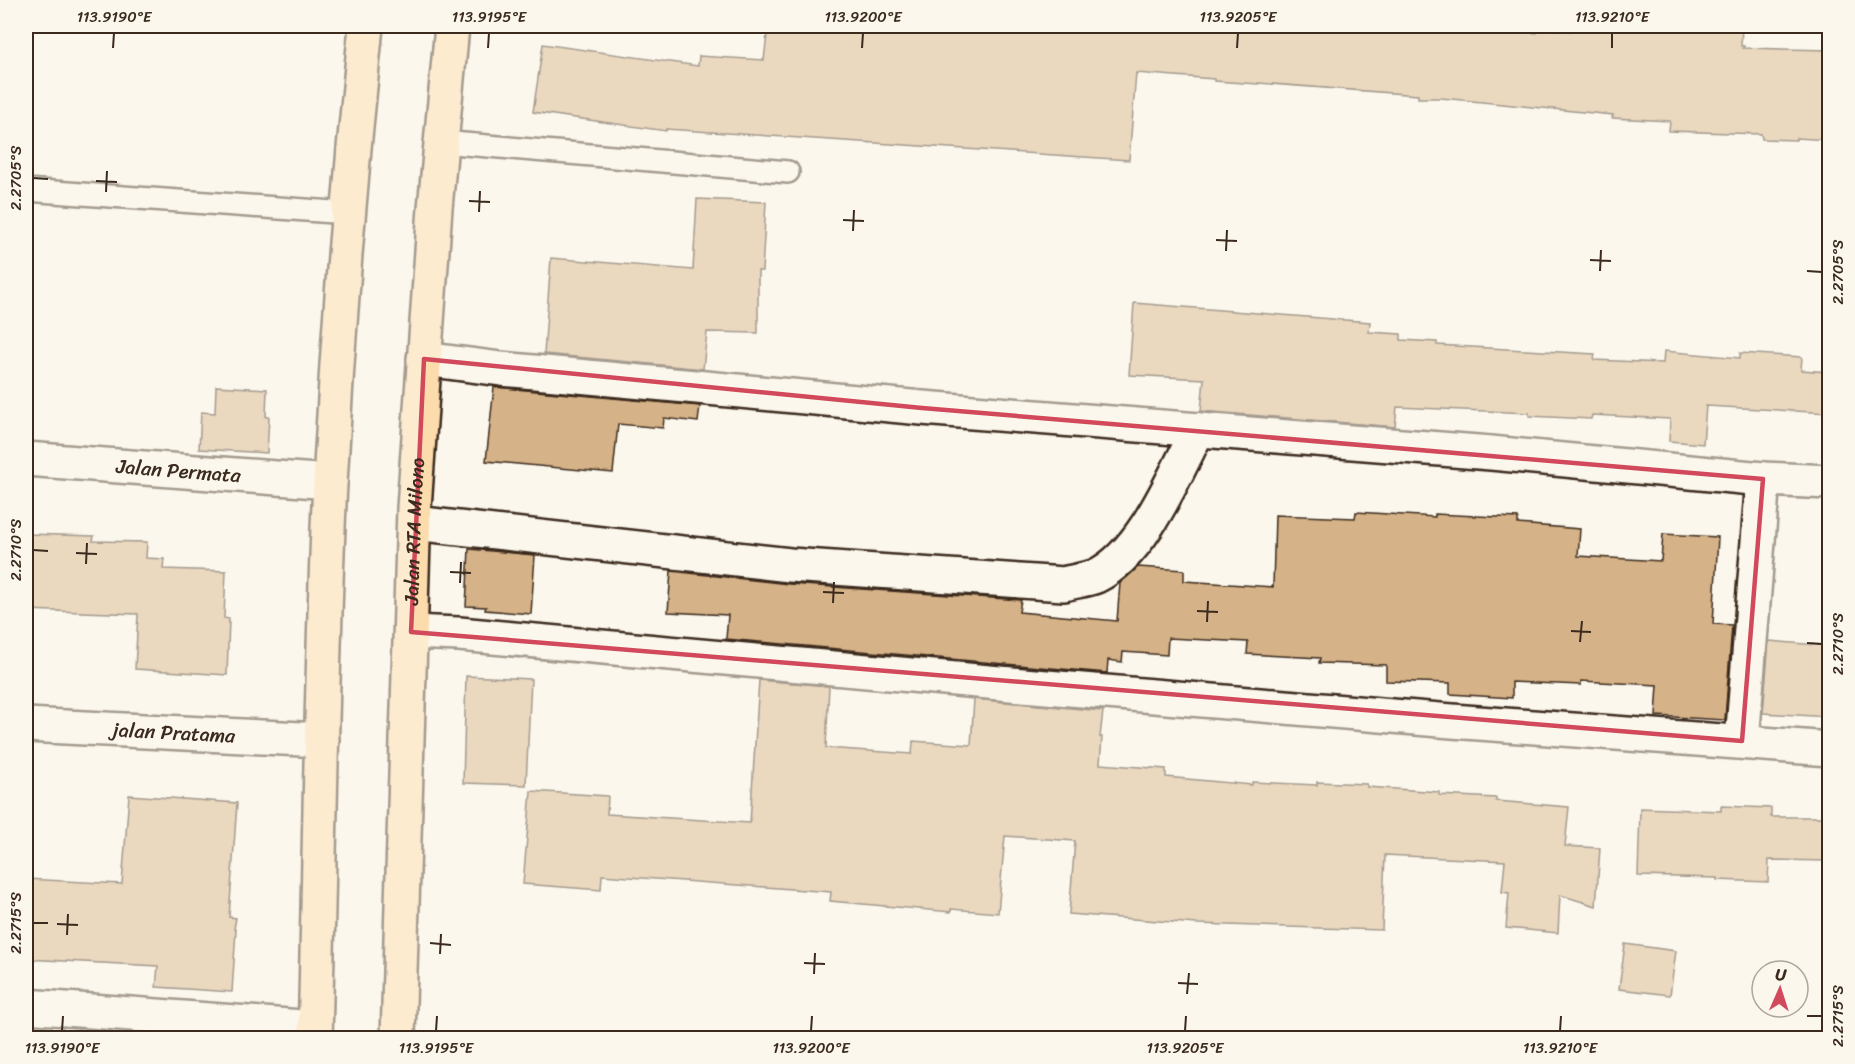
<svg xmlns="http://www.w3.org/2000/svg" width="1855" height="1064" viewBox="0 0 1855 1064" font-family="Sriracha,sans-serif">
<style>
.building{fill:#d5b287;stroke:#3b2a1e;stroke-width:1.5}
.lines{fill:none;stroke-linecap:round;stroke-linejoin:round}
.service-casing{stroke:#3b2a1e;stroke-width:26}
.minor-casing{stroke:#3b2a1e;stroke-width:38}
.trunk-casing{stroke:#3b2a1e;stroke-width:38}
.service{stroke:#fbf7ec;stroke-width:21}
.minor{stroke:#fbf7ec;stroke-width:33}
.trunk{stroke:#fcdcac;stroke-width:33}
.marked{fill:none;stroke:#d1495b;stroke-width:4.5;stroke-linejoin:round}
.ticks{fill:none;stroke:#3b2a1e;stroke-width:2}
.labels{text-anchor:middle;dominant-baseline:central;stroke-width:4.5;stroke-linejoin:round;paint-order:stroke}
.street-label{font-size:20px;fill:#3b2a1e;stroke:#fbf7ec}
.neatline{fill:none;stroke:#3b2a1e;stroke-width:2}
.ticks-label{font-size:15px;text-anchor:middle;fill:#3b2a1e}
</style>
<rect width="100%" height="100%" fill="#fbf7ec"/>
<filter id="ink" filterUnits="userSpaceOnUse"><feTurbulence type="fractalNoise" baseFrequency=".0167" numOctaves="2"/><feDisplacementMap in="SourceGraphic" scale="12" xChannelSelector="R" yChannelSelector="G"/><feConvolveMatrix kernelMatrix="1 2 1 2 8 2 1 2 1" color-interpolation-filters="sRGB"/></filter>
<g filter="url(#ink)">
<g class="building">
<polygon points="768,26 1462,26 1462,28 1537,33 1538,28 1570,31 1570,26 1742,26 1741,46 1744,46 1743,48 1830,50 1830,140 1796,138 1796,140 1762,139 1761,134 1669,131 1670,121 1612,118 1613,115 1441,98 1418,98 1418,95 1258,83 1258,84 1214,81 1214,79 1136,73 1129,160 666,129 666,131 533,112 543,44 698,66 699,56 764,60"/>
<polygon points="697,199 766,202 762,271 758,271 758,333 707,332 703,369 544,354 551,258 693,270"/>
<polygon points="1134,303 1370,322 1369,332 1401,334 1401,340 1437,342 1437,345 1595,354 1594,360 1663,363 1664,351 1740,358 1740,353 1802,357 1801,370 1830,372 1830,413 1706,406 1703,444 1669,441 1670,419 1592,415 1591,419 1529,416 1529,413 1397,407 1395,427 1201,411 1204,379 1129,375"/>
<polygon points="216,386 267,389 266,417 269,417 267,453 199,449 201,412 215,413"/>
<polygon points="494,387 700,406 698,422 664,418 663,428 618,424 613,473 486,461"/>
<polygon points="1356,512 1435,517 1435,514 1518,518 1518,524 1580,529 1578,556 1661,561 1663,534 1718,537 1713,624 1732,625 1725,720 1656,716 1658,685 1581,681 1581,685 1512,682 1512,698 1450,694 1450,683 1386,681 1386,665 1319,663 1320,658 1247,654 1248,642 1168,638 1167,655 1123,652 1122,662 1108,660 1107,673 726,639 728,615 668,612 671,571 789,584 1021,600 1019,612 1117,621 1120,583 1138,567 1184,570 1184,581 1273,587 1275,515 1355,518"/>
<polygon points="26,534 94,536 93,541 147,542 146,558 164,559 163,569 226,571 224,618 229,619 227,675 135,669 138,614 26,610"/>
<polygon points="469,549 535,555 531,614 485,610 486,607 466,606"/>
<polygon points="1769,641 1830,646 1830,717 1763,713"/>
<polygon points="466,676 531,679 526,785 463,783"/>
<polygon points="759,680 829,686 826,748 912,754 913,741 971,745 974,699 1103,711 1100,737 1102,737 1100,764 1166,769 1166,777 1252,785 1252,782 1317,785 1317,782 1367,784 1367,787 1439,792 1439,795 1496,798 1496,801 1569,807 1565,846 1600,848 1596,906 1560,895 1558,933 1506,928 1509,893 1502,892 1505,861 1385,855 1382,930 1197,924 1069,914 1075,841 1005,836 998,913 951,909 951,912 830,901 831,892 602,875 601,890 523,884 531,791 608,796 607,814 750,823"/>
<polygon points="129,795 237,803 229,917 236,918 234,929 236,930 232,992 156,987 158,966 26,959 26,879 122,884"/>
<polygon points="1721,806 1771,808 1771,817 1830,817 1830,861 1769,860 1768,882 1717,880 1717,878 1638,876 1640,808 1721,811"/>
<polygon points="1625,944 1676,951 1670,995 1619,989"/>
</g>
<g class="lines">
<defs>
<g id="service">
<polyline points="441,142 788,172"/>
<polyline points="26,190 347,213"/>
</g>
<g id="minor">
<polyline points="424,359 501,369 922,408 1491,453 1763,479 1830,482"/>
<path id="s1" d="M26,459L330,482"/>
<path d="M414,523L790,565L1064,584C1074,581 1086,580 1096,576C1143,554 1175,474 1198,430"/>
<polyline points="411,632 459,634 1011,684 1452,721 1830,749"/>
<path id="s2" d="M26,725L322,740"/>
<polyline points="1742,741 1763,479"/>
<polyline points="26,1006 315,1028"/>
</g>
<g id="trunk">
<path d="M315,1038C320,853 321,668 330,483C338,330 350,178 366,26"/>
<path id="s3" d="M398,1038L414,508L435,208L452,26"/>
</g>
</defs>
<use href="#service" class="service-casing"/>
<use href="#minor" class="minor-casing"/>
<use href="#trunk" class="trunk-casing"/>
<use href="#service" class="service"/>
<use href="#minor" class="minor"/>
<use href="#trunk" class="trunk"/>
</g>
</g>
<path d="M0 0H1855V1064H0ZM424,359L922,408L1763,479L1742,741L411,632Z" fill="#fbf7ec" fill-opacity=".55" fill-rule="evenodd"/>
<path class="marked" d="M424,359L922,408L1763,479L1742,741L411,632Z"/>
<path class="ticks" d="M113,48L114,33M488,48L489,33M862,48L863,33M1237,48L1238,33M1612,48V33M33,178L48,179M96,181L117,182M106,192L107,171M469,201L490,202M479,212L480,191M843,220L864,221M853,231L854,210M1216,240L1237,241M1226,251L1227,230M1590,260L1611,261M1600,271L1601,250M1807,271L1822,272M33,550L48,551M76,553L97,554M86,564L87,543M450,572L471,573M460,583L461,562M823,592L844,593M833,603L834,582M1197,611L1218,612M1207,622L1208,601M1571,631L1591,632M1580,642L1582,621M1807,643L1822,644M33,923H48M57,924L78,925M67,935L68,914M430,943L451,945M440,954L441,934M804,963L825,964M814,974L815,953M1178,983L1198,984M1187,994L1189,973M1807,1016H1822M62,1031L63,1016M436,1031L437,1016M811,1031L812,1016M1185,1031L1186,1016M1560,1031L1561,1016"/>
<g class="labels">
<g class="street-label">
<text stroke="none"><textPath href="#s1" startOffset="153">Jalan Permata</textPath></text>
<text stroke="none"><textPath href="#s3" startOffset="507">Jalan RTA Milono</textPath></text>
<text stroke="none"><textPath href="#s2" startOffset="148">jalan Pratama</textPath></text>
</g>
</g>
<rect width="1855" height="1064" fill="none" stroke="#fbf7ec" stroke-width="66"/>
<g transform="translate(1780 989) rotate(3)"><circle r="28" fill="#fbf7ec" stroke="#aea59a" stroke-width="1.5"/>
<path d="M0-4.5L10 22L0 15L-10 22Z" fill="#d1495b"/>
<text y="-9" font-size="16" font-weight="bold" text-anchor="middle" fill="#3b2a1e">U</text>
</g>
<rect x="33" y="33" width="1789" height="998" class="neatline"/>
<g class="ticks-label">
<text x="114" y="22">113.9190°E</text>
<text x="489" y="22">113.9195°E</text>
<text x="863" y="22">113.9200°E</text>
<text x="1238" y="22">113.9205°E</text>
<text x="1612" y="22">113.9210°E</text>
<text transform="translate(16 178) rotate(-90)" y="5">2.2705°S</text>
<text transform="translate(1838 272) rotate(-90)" y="5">2.2705°S</text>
<text transform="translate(16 550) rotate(-90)" y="5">2.2710°S</text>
<text transform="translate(1838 644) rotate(-90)" y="5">2.2710°S</text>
<text transform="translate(16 923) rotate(-90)" y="5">2.2715°S</text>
<text transform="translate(1838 1016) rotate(-90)" y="5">2.2715°S</text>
<text x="62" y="1053">113.9190°E</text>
<text x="436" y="1053">113.9195°E</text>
<text x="811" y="1053">113.9200°E</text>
<text x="1185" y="1053">113.9205°E</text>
<text x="1560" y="1053">113.9210°E</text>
</g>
</svg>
